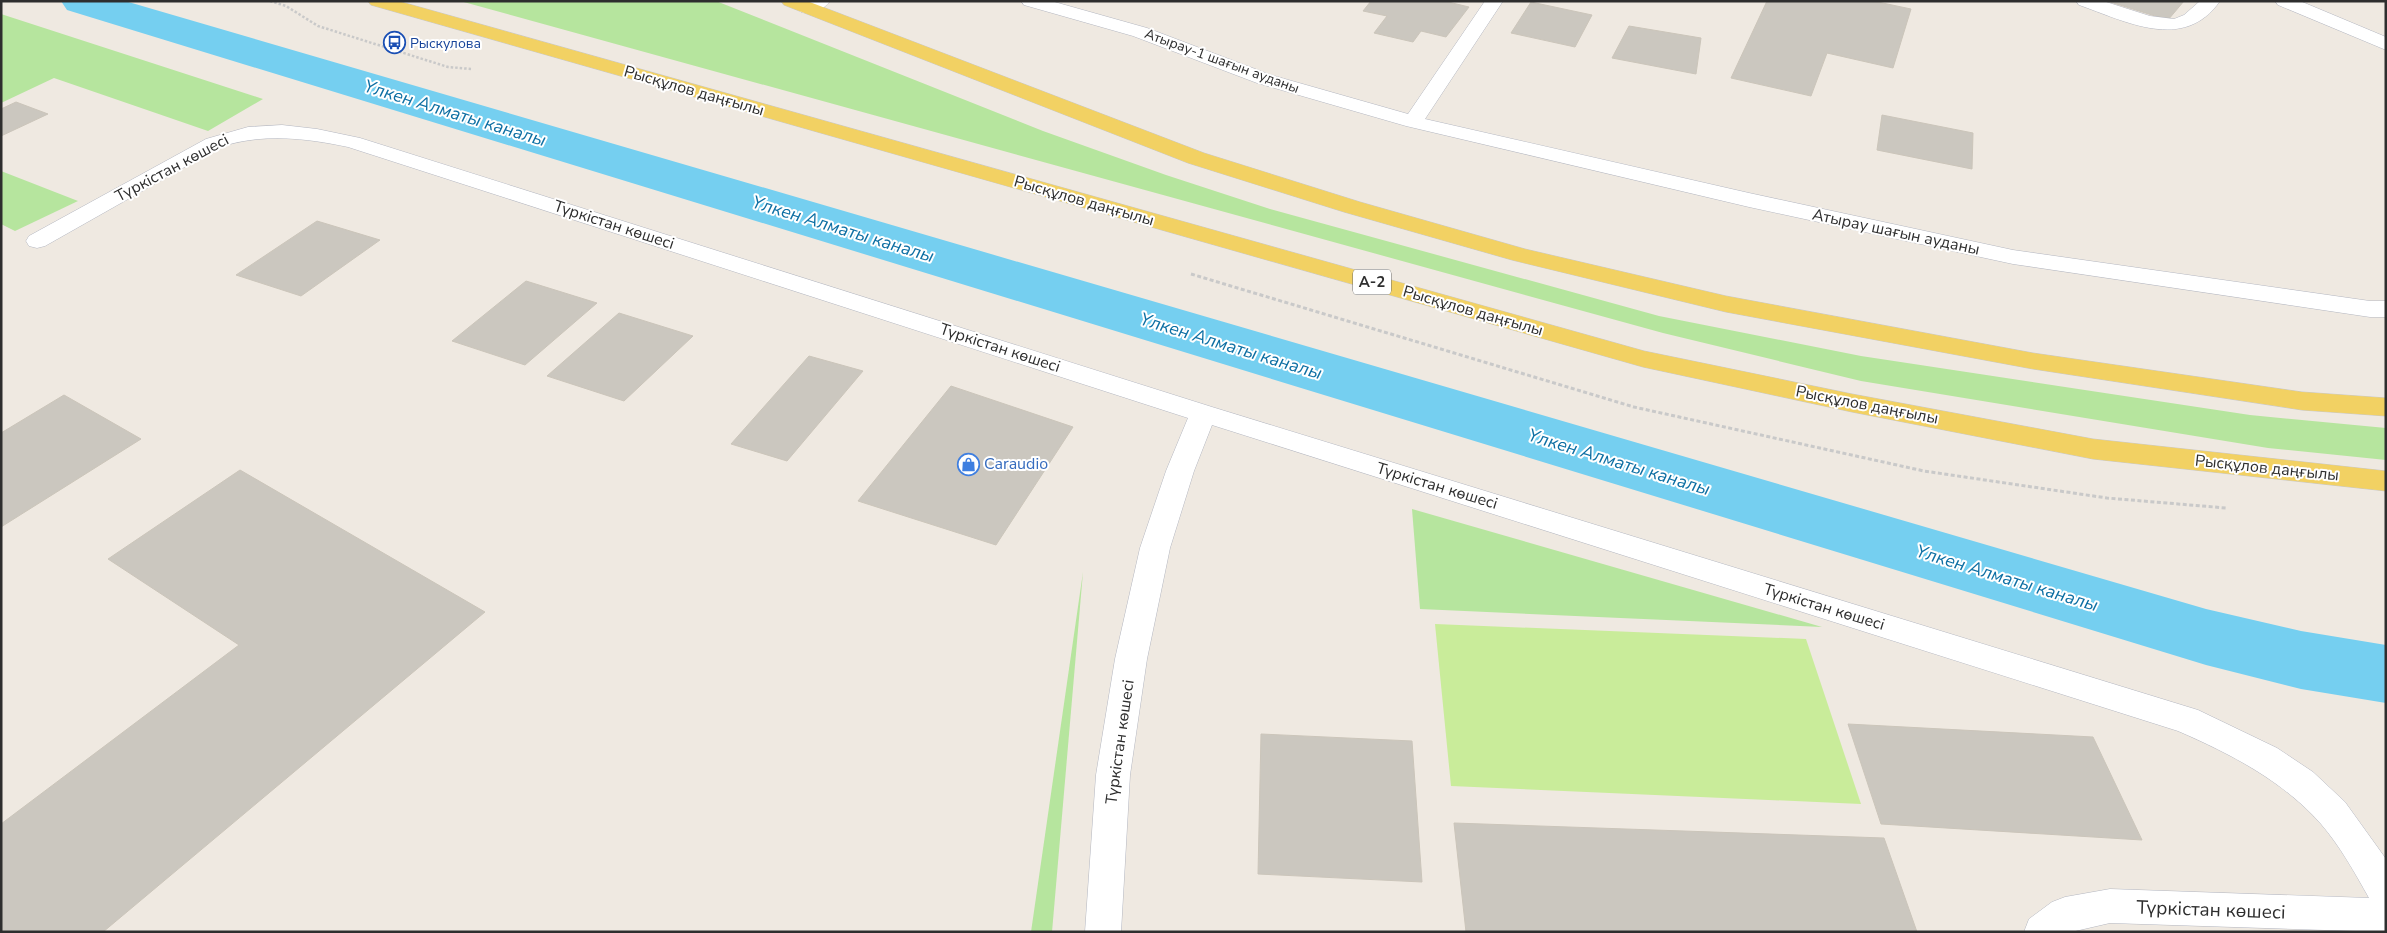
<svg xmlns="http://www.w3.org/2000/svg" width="2387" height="933" viewBox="0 0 2387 933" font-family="'Nunito Sans',sans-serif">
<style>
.green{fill:#b6e59e}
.pitch{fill:#c9ec9a}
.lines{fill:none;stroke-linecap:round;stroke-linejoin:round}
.canal{fill:#75cff0;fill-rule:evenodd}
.building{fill:#cbc7bf;stroke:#cbc5ba}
.minor-casing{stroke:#b4b7c1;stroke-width:1}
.major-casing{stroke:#c9c9c9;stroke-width:1}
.path-far1{stroke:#c9c9c9;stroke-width:2.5;stroke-dasharray:2.5 2;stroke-linecap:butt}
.path{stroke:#c9c9c9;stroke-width:3;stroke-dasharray:4 2.5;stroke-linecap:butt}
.minor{fill:#fff;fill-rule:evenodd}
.major{fill:#f2d163;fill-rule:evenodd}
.labels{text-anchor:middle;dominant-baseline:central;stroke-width:4;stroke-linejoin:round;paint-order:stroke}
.far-transit-label{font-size:14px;fill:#164399;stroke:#fff;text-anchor:start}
.far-street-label{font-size:14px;fill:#2e2e2e;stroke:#fff}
.shield{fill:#fff;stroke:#6d6d6d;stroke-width:1}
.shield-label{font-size:15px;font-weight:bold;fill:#2e2e2e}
.street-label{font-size:16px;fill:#2e2e2e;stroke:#fff}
.shop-label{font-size:16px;fill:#366cbe;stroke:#fff;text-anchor:start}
.water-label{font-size:18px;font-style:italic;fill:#0d6fa3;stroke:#fff}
.near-street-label{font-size:19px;fill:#2e2e2e;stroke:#fff}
</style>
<rect width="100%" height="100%" fill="#efe9e1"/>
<g class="green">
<polygon points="460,1 716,1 1043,131 1166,175 1270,209 1659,316 1861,356 2250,415 2386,428 2386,460 2268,448 1861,381 1663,333"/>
<polygon points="1,14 263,99 208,131 54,78 1,103"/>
<polygon points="1,171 78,201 15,231 1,224"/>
<polygon points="1412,509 1822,627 1420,609"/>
<polygon points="1083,572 1052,932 1031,932"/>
</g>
<polygon class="pitch" points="1435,624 1806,639 1861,804 1451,786"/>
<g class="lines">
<polygon class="canal" points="61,1 125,1 2206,609 2301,631 2386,645 2386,703 2301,689 2206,665 67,10"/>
</g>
<g class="building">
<polygon points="1371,1 1444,1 1469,7 1446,37 1421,31 1413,42 1374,33 1387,16 1363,11"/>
<polygon points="1767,1 1873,1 1911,9 1893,68 1827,53 1811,96 1731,78"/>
<polygon points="2107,1 2184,1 2168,20"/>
<polygon points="1531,2 1592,15 1575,47 1511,33"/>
<polygon points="1629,26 1701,38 1696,74 1612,58"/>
<polygon points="16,102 48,114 1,136 1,109"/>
<polygon points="1882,115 1973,133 1972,169 1877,150"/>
<polygon points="317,221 380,240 301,296 236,275"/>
<polygon points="526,281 597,303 525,365 452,341"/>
<polygon points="619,313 693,336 624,401 547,376"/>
<polygon points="809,356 863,371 787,461 731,444"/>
<polygon points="951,386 1073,427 996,545 858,501"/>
<polygon points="64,395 141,439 1,527 1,433"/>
<polygon points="240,470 485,612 103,932 1,932 1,824 239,645 108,559"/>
<polygon points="1848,724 2093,737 2142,840 1881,824"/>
<polygon points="1261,734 1412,741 1422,882 1258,874"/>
<polygon points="1454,823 1884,838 1917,932 1466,932"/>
</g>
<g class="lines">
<defs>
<g id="minor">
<path d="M806,1H830C824,10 811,14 801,12L798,8Z"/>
<polygon points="1021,1 1051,1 1147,28 1271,75 1408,114 1485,1 1503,1 1425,119 1749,193 2013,250 2370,301 2386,301 2386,317 2370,317 2013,264 1749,207 1406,126 1257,83 1133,36 1024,5"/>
<path d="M2076,1H2103L2150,16L2174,19L2184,15L2200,1H2220C2184,53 2125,21 2079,5Z"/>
<polygon points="2275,1 2300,1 2386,37 2386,50 2278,5"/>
<path d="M282,125L317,129L360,138L1212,407L2198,710L2277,748L2313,772L2345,802L2386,859V932L2110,923L2071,932H2024L2029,919L2052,902L2065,897L2110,889L2369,898C2355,873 2340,846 2321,824C2283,781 2231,754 2178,731L1212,425L1194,471L1170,548L1147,659L1130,775L1121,932H1085L1096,775L1115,659L1140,548L1166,471L1188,418L348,147C305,138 263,133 220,147L45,246L37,248L29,246L26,241L29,236L206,139L248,127Z"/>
</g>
<g id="major">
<polygon points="368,1 398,1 1644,351 1852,394 2093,439 2386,471 2386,491 2093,459 1852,412 1643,367 371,5"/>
<polygon points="781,1 807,1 1204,153 1360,202 1525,249 1726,296 2033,353 2302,392 2386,398 2386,416 2302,410 2033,369 1726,312 1512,260 1344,212 1188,163 784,5"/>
</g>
</defs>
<use href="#minor" class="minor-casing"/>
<use href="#major" class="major-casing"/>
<polyline class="path-far1" points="270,1 286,6 318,26 448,67 471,69"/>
<polyline class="path" points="1191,274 1634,407 1924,471 2107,498 2226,508"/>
<use href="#minor" class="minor"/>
<use href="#major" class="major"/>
</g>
<defs>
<symbol id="bus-ring" viewBox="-11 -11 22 22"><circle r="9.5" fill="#fff" stroke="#1a4fb4" stroke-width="1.5"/><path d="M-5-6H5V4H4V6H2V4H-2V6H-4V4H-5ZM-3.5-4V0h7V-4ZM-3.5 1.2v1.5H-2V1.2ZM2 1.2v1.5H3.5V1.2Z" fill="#1a4fb4"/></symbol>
<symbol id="shop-ring" viewBox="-11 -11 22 22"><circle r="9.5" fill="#fff" stroke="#3f7fe0" stroke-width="1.5"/><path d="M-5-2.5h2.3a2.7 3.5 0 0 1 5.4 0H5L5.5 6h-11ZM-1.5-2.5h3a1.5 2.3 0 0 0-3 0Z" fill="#3f7fe0"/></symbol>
</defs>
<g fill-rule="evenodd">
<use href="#bus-ring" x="382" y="30" width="25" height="25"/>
<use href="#shop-ring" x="956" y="452" width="25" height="25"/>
</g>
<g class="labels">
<g class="far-transit-label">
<text x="410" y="43">Рыскулова</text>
</g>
<g class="far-street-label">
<text transform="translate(1222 61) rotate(20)">Атырау-1 шағын ауданы</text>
</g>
<rect class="shield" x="1353" y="269.5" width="38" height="25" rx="4"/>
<g class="shield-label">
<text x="1372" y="282">A-2</text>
</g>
<g class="street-label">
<text transform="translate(694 91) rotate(16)">Рысқұлов даңғылы</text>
<text transform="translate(172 168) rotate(-28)">Түркістан көшесі</text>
<text transform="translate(1084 201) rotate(16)">Рысқұлов даңғылы</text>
<text transform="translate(614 225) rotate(18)">Түркістан көшесі</text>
<text transform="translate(1896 232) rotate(12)">Атырау шағын ауданы</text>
<text transform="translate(1473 311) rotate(16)">Рысқұлов даңғылы</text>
<text transform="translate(1000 348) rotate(18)">Түркістан көшесі</text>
<text transform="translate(1867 405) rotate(11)">Рысқұлов даңғылы</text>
<text transform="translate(2267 468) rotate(6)">Рысқұлов даңғылы</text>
<text transform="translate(1437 486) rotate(17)">Түркістан көшесі</text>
<text transform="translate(1824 607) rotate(17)">Түркістан көшесі</text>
<text transform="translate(1120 742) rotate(-82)">Түркістан көшесі</text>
</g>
<g class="shop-label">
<text x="984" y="464">Caraudio</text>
</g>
<g class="water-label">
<text transform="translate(455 113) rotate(17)">Үлкен Алматы каналы</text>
<text transform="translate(843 229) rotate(17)">Үлкен Алматы каналы</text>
<text transform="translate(1231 346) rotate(17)">Үлкен Алматы каналы</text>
<text transform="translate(1619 462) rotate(17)">Үлкен Алматы каналы</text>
<text transform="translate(2007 578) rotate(17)">Үлкен Алматы каналы</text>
</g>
<g class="near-street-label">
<text transform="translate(2211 910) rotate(2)">Түркістан көшесі</text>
</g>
</g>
<rect width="2387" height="933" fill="none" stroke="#2e2e2e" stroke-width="5"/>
</svg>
